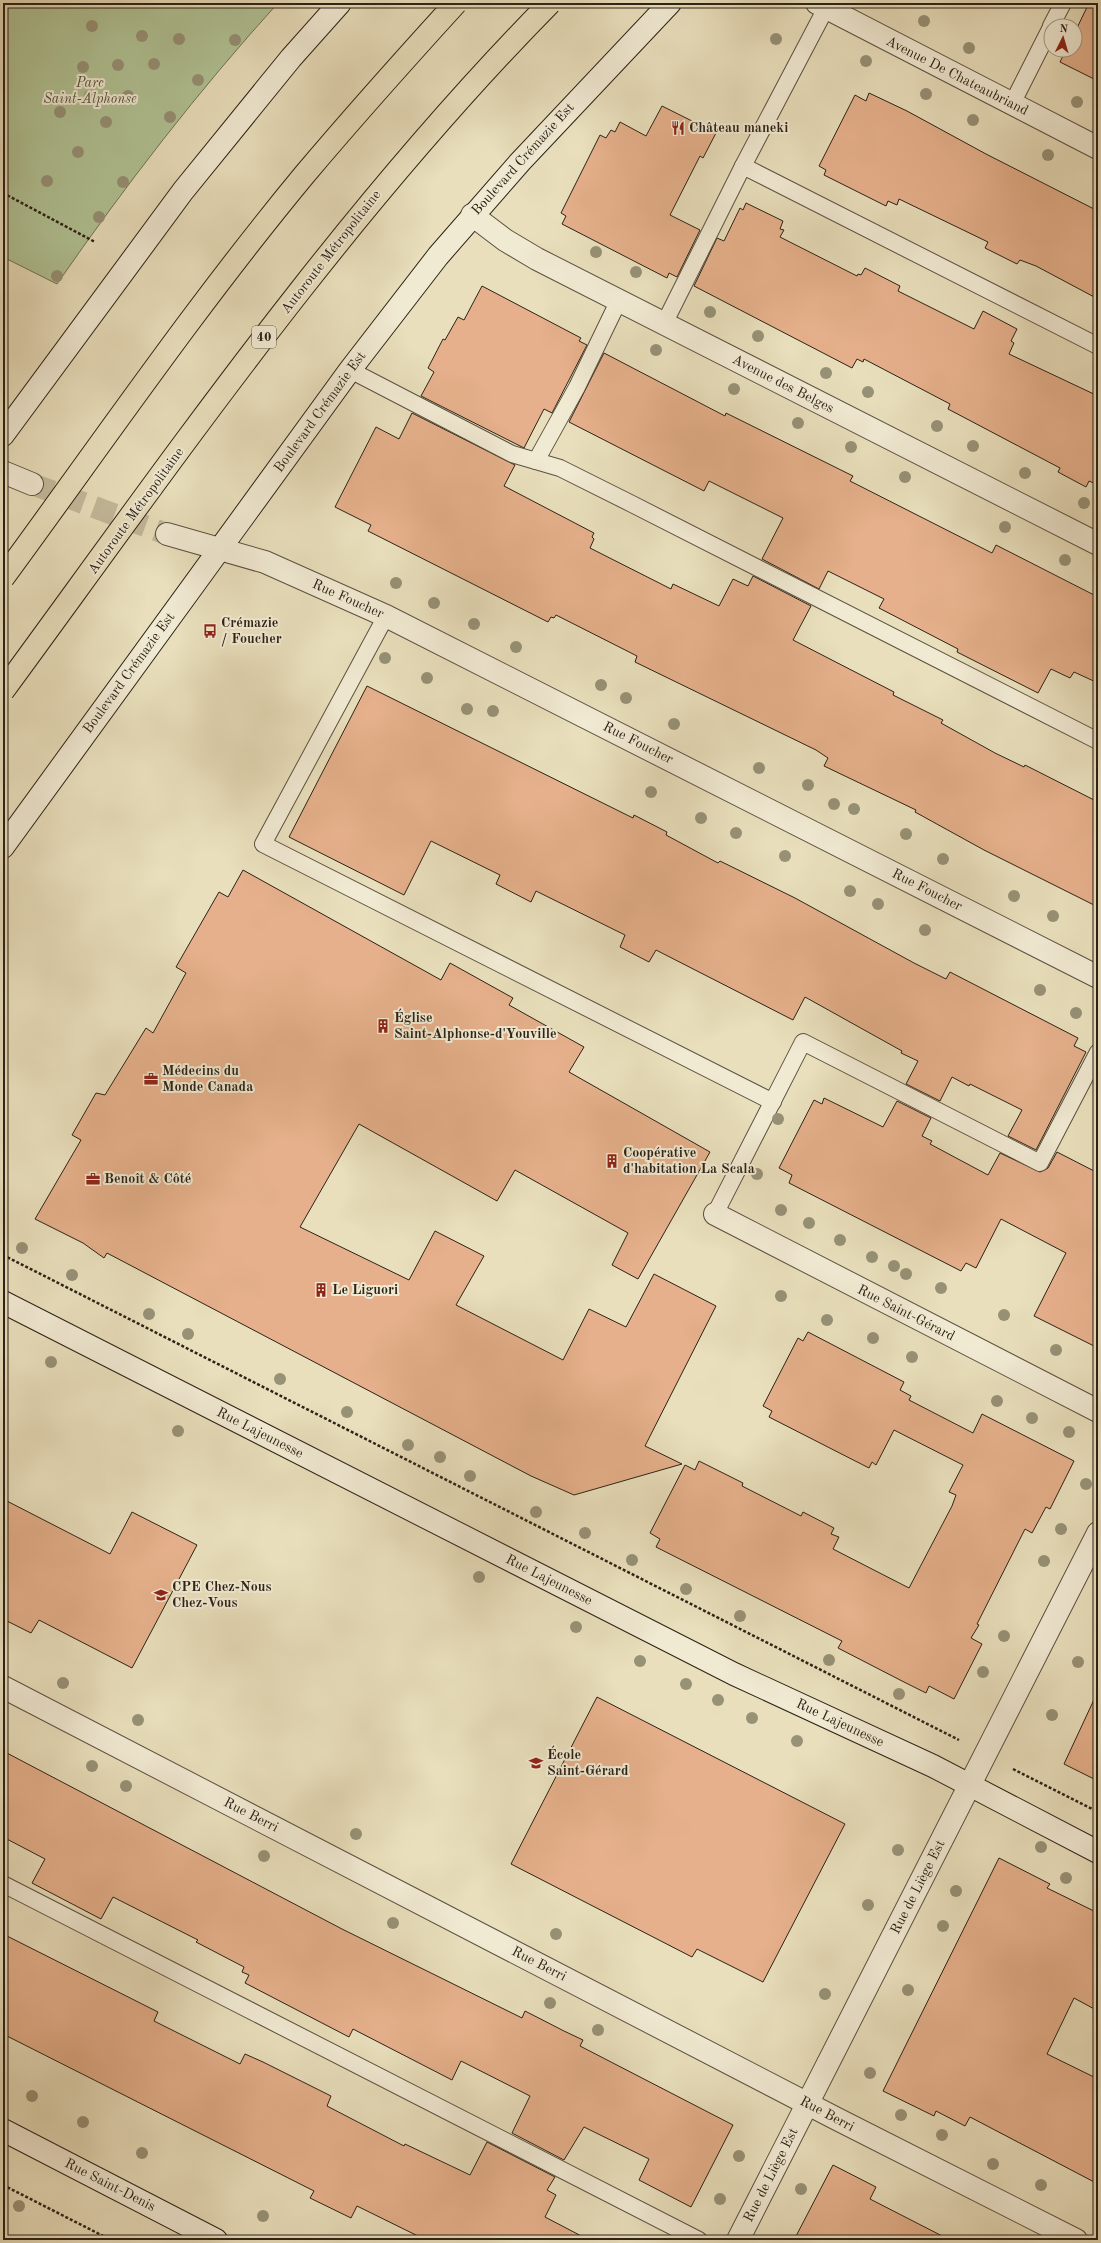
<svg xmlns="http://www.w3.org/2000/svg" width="1101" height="2243" viewBox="0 0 1101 2243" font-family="'Old Standard TT',serif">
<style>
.green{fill:#b1c395;stroke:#6e7256}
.building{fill:#e5b08b;stroke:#2c2216}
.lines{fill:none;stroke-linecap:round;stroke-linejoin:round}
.street-tunnel{stroke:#c3b99b;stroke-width:22;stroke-dasharray:22 11;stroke-linecap:butt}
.lane-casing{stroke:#5b5140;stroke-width:18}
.street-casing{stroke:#5b5140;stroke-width:24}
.secondary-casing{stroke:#2c2216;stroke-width:24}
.path{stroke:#2c2216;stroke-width:2.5;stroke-dasharray:3 2;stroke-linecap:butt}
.lane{stroke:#f1ead3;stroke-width:16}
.street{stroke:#f1ead3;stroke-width:22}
.secondary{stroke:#f1ead3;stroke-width:22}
.highway-bridge-casing{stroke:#2c2216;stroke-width:24;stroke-linecap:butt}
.highway-bridge{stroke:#e9dfbc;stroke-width:22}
.tree{fill:#979176}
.labels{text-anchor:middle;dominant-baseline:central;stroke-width:4;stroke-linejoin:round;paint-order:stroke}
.shield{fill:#f1ead3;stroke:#675e4f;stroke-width:1}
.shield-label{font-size:13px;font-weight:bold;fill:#2c2216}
.street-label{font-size:14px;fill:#2c2216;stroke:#f1ead3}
.park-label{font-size:14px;font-style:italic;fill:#54523c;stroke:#f1ead3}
.poi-label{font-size:14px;font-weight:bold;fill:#2c2216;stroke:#f1ead3;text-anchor:start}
</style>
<rect width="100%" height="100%" fill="#e9dfbc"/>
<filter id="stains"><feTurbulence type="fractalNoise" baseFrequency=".005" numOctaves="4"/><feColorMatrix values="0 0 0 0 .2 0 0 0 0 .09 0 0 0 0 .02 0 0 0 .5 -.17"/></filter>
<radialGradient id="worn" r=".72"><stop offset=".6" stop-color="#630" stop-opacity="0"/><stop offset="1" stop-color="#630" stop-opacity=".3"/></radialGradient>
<path class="green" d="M3,3H278C198,91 125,186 57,284L3,257Z"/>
<g class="building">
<polygon points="1089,3 1098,3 1098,81 1060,62 1066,50 1075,50 1075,32"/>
<polygon points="869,93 907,111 986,154 1098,211 1098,299 1036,266 1020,260 1017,264 985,248 988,242 899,199 897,205 888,201 886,206 824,175 826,170 819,166 855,95 866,101"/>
<polygon points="662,106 716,133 703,158 700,156 670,215 700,230 677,277 669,273 667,278 562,224 566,216 561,213 600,135 606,138 611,130 615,132 620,122 646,136"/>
<polygon points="746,203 783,221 780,229 784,230 780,237 857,276 858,274 861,275 865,268 900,286 898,291 974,329 983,311 1017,329 1011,341 1014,343 1009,354 1098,396 1098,485 1089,481 1086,487 1058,472 1060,468 948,409 950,404 864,359 863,362 857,359 852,368 694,286 717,238 724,241 740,208 743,210"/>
<polygon points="482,286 581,338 579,341 587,345 552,413 544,409 524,448 421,396 434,372 428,368 443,339 445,340 458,317 464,320"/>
<polygon points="604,353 725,416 726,413 853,476 850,481 992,553 996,545 1098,597 1098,683 1074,672 1070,678 1051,669 1038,693 957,652 958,649 879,608 884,599 828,571 819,589 762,559 783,518 709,481 704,491 569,422"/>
<polygon points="412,413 515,465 504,486 594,533 592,537 594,539 590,548 671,589 673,584 719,606 733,579 748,586 753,576 811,606 793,640 894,692 893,695 943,720 941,723 995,753 1024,767 1025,765 1098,802 1098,907 984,850 915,812 916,810 824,766 828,758 816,750 635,662 637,656 556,615 554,618 551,617 548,622 368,531 371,525 335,507 376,427 399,439"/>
<polygon points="367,686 633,818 634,815 667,832 666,835 718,863 720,861 795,898 914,963 946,979 950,972 1078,1038 1074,1046 1086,1052 1036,1150 1008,1136 1022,1110 970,1084 969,1086 952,1077 940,1101 906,1084 918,1061 901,1053 902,1051 805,997 793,1020 656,950 649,962 620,947 625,935 536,891 531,902 496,884 500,875 431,841 404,895 289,837"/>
<polygon points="243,870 441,980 450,963 513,998 509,1005 584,1047 569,1072 710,1152 638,1279 612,1265 628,1233 515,1170 497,1201 359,1124 300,1227 409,1280 435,1231 484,1256 456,1305 563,1360 589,1309 626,1327 654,1274 716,1306 645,1446 682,1464 574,1495 531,1476 107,1253 104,1258 83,1243 35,1219 81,1140 72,1135 96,1093 105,1095 146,1028 153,1033 186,973 176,967 219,892 228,897"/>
<polygon points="824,1098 883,1127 897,1101 931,1118 922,1136 932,1141 930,1144 988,1175 1000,1153 1040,1172 1048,1168 1057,1152 1098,1173 1098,1348 1034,1316 1066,1253 1001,1219 976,1268 966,1263 961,1271 789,1183 792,1175 779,1168 814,1100 822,1104"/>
<polygon points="808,1332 904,1382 900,1390 911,1396 909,1400 973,1433 982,1414 1074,1461 1050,1509 1046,1507 1032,1533 1025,1529 977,1624 979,1625 971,1638 982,1644 954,1699 929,1686 926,1693 902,1681 838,1648 842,1641 656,1547 660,1539 650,1533 685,1465 695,1470 699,1461 743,1483 742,1486 801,1516 803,1512 834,1528 831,1534 839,1537 833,1549 909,1588 952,1506 956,1495 949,1492 963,1465 894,1430 876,1465 872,1462 869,1468 769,1417 772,1411 763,1406 798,1338 803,1341"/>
<polygon points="3,1499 110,1554 132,1512 197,1545 132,1668 39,1620 31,1633 3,1619"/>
<polygon points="1098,1691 1098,1781 1064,1764"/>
<polygon points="597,1697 845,1824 763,1982 697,1949 692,1957 511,1864"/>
<polygon points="3,1751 342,1929 522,2018 525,2011 564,2031 583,2040 580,2046 733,2125 691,2207 639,2180 649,2159 584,2127 564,2160 512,2133 530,2096 461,2061 452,2080 353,2029 349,2037 245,1983 249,1975 242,1972 244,1967 196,1942 198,1940 113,1897 101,1919 32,1883 45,1859 3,1837"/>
<polygon points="999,1858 1050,1884 1047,1888 1098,1913 1098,2011 1074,1998 1047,2054 1098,2079 1098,2184 970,2117 965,2126 936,2111 934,2116 883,2091"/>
<polygon points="3,1934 158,2012 154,2021 240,2064 245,2054 263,2062 331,2096 327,2106 404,2146 405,2144 470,2175 487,2142 555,2177 547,2190 556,2195 545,2217 589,2240 426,2240 357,2206 351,2218 310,2198 314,2191 3,2034"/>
<polygon points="833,2165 876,2187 870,2199 950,2240 794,2240"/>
</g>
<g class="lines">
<polyline class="street-tunnel" points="32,484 167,534"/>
<defs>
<g id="lane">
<polyline points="1051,26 1063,3"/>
<polyline points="1012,104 1051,27"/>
<polyline points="743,166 826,8"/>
<polyline points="619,300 577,387 536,461 560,468 632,504 1098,741"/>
<polyline points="664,324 743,166 1098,346"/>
<polyline points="350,370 512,454 536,461"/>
<polyline points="386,616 263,844 773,1102"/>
<polyline points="715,1214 803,1042 1040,1163 1098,1052"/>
<polyline points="3,1884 699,2240"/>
</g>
<g id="street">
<polyline points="817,3 1098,148"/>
<polyline points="472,215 505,240 537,259 1098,544"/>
<polyline points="3,472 32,484"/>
<polyline points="167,534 265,562 386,616 1098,977"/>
<polyline points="715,1214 1098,1411"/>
<polyline points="3,1687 837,2119 1076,2240"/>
<polyline points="738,2240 1098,1533"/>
</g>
<g id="secondary">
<polyline points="3,435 183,191 291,58 340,3"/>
<polyline points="3,847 350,370 438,256 520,162 670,3"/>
<polyline points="3,1302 734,1674 933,1766 1098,1852"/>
<polyline points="3,2130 216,2240"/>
</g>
</defs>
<use href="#lane" class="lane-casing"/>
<use href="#street" class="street-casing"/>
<use href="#secondary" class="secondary-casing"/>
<g class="path">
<polyline points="3,193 95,242"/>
<polyline points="3,1255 959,1740"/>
<polyline points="1013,1769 1098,1812"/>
<polyline points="3,2185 111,2240"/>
</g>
<use href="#lane" class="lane"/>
<use href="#street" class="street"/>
<use href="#secondary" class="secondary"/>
<defs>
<g id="highway-bridge">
<path d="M3,578C102,443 198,303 305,174C354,116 405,59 456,3"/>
<path d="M3,691C176,455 344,212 550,3"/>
</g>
</defs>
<use href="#highway-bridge" class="highway-bridge-casing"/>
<use href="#highway-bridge" class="highway-bridge"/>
</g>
<g class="tree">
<circle cx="924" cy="21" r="6"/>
<circle cx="92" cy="26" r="6"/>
<circle cx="142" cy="36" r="6"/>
<circle cx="179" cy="39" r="6"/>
<circle cx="776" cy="39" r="6"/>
<circle cx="235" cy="40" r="6"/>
<circle cx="969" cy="48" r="6"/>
<circle cx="866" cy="61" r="6"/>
<circle cx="154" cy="64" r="6"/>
<circle cx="118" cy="65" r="6"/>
<circle cx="83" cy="67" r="6"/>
<circle cx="198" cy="80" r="6"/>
<circle cx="926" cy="94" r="6"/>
<circle cx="90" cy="96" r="6"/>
<circle cx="128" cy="96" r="6"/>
<circle cx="1077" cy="102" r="6"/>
<circle cx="60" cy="112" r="6"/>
<circle cx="170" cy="117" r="6"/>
<circle cx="973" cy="120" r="6"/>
<circle cx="106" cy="122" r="6"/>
<circle cx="78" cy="152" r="6"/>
<circle cx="1048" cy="155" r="6"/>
<circle cx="47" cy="181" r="6"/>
<circle cx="123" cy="182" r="6"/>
<circle cx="99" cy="217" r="6"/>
<circle cx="596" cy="252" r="6"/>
<circle cx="636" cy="272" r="6"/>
<circle cx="57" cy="276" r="6"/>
<circle cx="710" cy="312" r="6"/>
<circle cx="758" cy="336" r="6"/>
<circle cx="656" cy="350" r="6"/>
<circle cx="826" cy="373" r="6"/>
<circle cx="734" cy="389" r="6"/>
<circle cx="868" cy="392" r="6"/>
<circle cx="798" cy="423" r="6"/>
<circle cx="937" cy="426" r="6"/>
<circle cx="973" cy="446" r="6"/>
<circle cx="851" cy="447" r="6"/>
<circle cx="1025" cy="473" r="6"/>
<circle cx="905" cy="477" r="6"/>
<circle cx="1084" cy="503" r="6"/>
<circle cx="1005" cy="527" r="6"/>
<circle cx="1065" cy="560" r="6"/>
<circle cx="396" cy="583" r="6"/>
<circle cx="434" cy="603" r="6"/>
<circle cx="474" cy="624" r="6"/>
<circle cx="516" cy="647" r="6"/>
<circle cx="385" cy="658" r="6"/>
<circle cx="427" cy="678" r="6"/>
<circle cx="601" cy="685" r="6"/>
<circle cx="626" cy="698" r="6"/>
<circle cx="467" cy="709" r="6"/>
<circle cx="493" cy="711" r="6"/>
<circle cx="674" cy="724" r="6"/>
<circle cx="759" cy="768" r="6"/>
<circle cx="808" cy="785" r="6"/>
<circle cx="651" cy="792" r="6"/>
<circle cx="834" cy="804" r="6"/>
<circle cx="854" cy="809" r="6"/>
<circle cx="701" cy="818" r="6"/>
<circle cx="736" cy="833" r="6"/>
<circle cx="906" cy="834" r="6"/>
<circle cx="785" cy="856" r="6"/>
<circle cx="943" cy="859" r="6"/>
<circle cx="850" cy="891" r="6"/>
<circle cx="1014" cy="896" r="6"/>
<circle cx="878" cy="904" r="6"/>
<circle cx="1053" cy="916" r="6"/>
<circle cx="925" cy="930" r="6"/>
<circle cx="1040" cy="990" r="6"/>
<circle cx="1076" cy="1013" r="6"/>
<circle cx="778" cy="1119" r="6"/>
<circle cx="757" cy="1174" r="6"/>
<circle cx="781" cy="1210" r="6"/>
<circle cx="809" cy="1223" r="6"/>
<circle cx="840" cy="1240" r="6"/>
<circle cx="22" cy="1248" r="6"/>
<circle cx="872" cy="1257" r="6"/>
<circle cx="894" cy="1266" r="6"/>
<circle cx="906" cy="1274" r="6"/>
<circle cx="72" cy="1275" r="6"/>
<circle cx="941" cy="1288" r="6"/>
<circle cx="781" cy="1296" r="6"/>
<circle cx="149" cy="1314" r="6"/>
<circle cx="1004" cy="1315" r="6"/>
<circle cx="827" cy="1320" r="6"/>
<circle cx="188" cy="1334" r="6"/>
<circle cx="873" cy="1338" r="6"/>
<circle cx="1056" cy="1350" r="6"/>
<circle cx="912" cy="1357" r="6"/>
<circle cx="51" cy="1362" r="6"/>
<circle cx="280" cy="1379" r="6"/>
<circle cx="997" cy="1401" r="6"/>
<circle cx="347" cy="1412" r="6"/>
<circle cx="1032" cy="1418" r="6"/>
<circle cx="178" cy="1431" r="6"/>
<circle cx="1069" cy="1432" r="6"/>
<circle cx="408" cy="1445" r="6"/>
<circle cx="440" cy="1457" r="6"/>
<circle cx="470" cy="1476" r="6"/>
<circle cx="1086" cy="1484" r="6"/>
<circle cx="536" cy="1512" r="6"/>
<circle cx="1061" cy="1529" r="6"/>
<circle cx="585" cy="1533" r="6"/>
<circle cx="632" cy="1560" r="6"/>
<circle cx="1044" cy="1561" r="6"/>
<circle cx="479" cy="1577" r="6"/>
<circle cx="686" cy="1589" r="6"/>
<circle cx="740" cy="1616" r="6"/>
<circle cx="576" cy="1627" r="6"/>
<circle cx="1004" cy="1636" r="6"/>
<circle cx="829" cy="1660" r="6"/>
<circle cx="640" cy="1661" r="6"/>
<circle cx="1078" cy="1662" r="6"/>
<circle cx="983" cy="1672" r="6"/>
<circle cx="63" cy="1683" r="6"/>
<circle cx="686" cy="1684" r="6"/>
<circle cx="899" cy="1694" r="6"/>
<circle cx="718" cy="1700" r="6"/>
<circle cx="1052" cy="1715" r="6"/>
<circle cx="752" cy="1718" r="6"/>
<circle cx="138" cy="1720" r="6"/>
<circle cx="797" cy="1741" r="6"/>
<circle cx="92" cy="1766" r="6"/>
<circle cx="126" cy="1786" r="6"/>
<circle cx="356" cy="1834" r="6"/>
<circle cx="1041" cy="1847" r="6"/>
<circle cx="898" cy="1850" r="6"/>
<circle cx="264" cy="1856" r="6"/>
<circle cx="1066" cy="1878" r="6"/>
<circle cx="956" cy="1891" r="6"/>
<circle cx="868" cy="1905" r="6"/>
<circle cx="393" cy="1923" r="6"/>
<circle cx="943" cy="1926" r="6"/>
<circle cx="556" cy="1934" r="6"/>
<circle cx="908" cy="1990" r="6"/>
<circle cx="825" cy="1994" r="6"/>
<circle cx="550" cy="2003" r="6"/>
<circle cx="598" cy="2030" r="6"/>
<circle cx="870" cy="2073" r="6"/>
<circle cx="32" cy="2096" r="6"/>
<circle cx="901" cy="2115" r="6"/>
<circle cx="83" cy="2122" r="6"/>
<circle cx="942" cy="2135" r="6"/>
<circle cx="142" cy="2153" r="6"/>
<circle cx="739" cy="2156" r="6"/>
<circle cx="993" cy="2164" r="6"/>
<circle cx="1041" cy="2185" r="6"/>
<circle cx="801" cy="2189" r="6"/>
<circle cx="720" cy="2199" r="6"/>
<circle cx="19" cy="2206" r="6"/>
<circle cx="263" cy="2216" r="6"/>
</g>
<defs>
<symbol id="restaurant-bare" viewBox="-9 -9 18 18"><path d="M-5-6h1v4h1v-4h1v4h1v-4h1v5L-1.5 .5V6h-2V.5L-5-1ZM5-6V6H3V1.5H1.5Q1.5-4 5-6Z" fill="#8f2418" stroke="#f1ead3" stroke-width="2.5" paint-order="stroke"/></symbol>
<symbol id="bus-bare" viewBox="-9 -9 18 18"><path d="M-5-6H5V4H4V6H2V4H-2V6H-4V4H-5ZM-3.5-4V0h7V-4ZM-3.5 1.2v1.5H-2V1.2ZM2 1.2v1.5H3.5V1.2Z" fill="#8f2418" stroke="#f1ead3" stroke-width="2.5" paint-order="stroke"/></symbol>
<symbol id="building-bare" viewBox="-9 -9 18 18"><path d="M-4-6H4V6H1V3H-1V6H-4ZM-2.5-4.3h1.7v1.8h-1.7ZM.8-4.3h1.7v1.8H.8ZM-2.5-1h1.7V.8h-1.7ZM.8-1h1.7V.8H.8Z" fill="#8f2418" stroke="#f1ead3" stroke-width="2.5" paint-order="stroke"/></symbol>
<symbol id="office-bare" viewBox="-9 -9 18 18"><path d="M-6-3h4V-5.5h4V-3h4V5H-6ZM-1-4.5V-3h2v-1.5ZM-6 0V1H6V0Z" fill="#8f2418" stroke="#f1ead3" stroke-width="2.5" paint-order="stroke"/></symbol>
<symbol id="school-bare" viewBox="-9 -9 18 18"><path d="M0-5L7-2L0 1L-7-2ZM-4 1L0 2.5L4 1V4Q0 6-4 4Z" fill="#8f2418" stroke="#f1ead3" stroke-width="2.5" paint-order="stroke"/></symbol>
</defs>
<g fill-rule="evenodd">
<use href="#restaurant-bare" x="668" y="118" width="20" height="20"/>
<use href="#bus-bare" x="200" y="621" width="20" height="20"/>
<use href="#building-bare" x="373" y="1016" width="20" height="20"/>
<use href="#office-bare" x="141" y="1069" width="20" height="20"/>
<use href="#building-bare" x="602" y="1151" width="20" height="20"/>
<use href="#office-bare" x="83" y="1169" width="20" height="20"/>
<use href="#building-bare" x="311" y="1280" width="20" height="20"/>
<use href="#school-bare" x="151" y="1585" width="20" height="20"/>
<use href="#school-bare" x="526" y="1753" width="20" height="20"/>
</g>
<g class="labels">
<rect class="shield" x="252" y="326" width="24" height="22" rx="3"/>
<g class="shield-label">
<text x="264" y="337">40</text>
</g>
<g class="street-label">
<text transform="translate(957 76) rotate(27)">Avenue De Chateaubriand</text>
<text transform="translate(523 159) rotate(-48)">Boulevard Crémazie Est</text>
<text transform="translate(331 252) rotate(-52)">Autoroute Métropolitaine</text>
<text transform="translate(783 384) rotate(27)">Avenue des Belges</text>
<text transform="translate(320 412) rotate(-54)">Boulevard Crémazie Est</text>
<text transform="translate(136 511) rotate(-54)">Autoroute Métropolitaine</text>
<text transform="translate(348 599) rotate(24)">Rue Foucher</text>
<text transform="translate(129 673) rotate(-54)">Boulevard Crémazie Est</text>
<text transform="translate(638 743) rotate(27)">Rue Foucher</text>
<text transform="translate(927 890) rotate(27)">Rue Foucher</text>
<text transform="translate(906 1313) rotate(27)">Rue Saint-Gérard</text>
<text transform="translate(260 1433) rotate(27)">Rue Lajeunesse</text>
<text transform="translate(549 1580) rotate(27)">Rue Lajeunesse</text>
<text transform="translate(840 1723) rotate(25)">Rue Lajeunesse</text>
<text transform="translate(251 1815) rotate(27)">Rue Berri</text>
<text transform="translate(918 1887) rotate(-63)">Rue de Liège Est</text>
<text transform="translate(539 1964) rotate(27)">Rue Berri</text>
<text transform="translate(827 2114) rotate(28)">Rue Berri</text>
<text transform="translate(771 2175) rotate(-63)">Rue de Liège Est</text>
<text transform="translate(110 2185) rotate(27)">Rue Saint-Denis</text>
</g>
<g class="park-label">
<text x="90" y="83">Parc<tspan x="90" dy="16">Saint-Alphonse</tspan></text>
</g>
<g class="poi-label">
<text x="689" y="128">Château maneki</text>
<text x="221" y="623">Crémazie<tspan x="221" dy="16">/ Foucher</tspan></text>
<text x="394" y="1018">Église<tspan x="394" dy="16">Saint-Alphonse-d'Youville</tspan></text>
<text x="162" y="1071">Médecins du<tspan x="162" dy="16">Monde Canada</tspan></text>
<text x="623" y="1153">Coopérative<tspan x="623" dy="16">d'habitation La Scala</tspan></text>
<text x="104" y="1179">Benoît &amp; Côté</text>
<text x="332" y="1290">Le Liguori</text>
<text x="172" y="1587">CPE Chez-Nous<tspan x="172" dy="16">Chez-Vous</tspan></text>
<text x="547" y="1755">École<tspan x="547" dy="16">Saint-Gérard</tspan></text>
</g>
</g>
<rect width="1101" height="2243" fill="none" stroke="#e9dfbc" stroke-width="16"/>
<rect x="4" y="4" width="1093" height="2235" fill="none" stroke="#2c2216" stroke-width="2"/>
<rect x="8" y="8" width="1085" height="2227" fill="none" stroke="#2c2216"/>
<g transform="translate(1063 38) rotate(5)"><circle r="19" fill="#f1ead3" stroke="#a29a87"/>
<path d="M0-3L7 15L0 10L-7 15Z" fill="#8f2418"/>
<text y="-6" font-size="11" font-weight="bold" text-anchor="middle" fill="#2c2216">N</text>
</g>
<rect width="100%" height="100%" filter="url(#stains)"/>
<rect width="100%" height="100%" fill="url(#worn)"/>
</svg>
